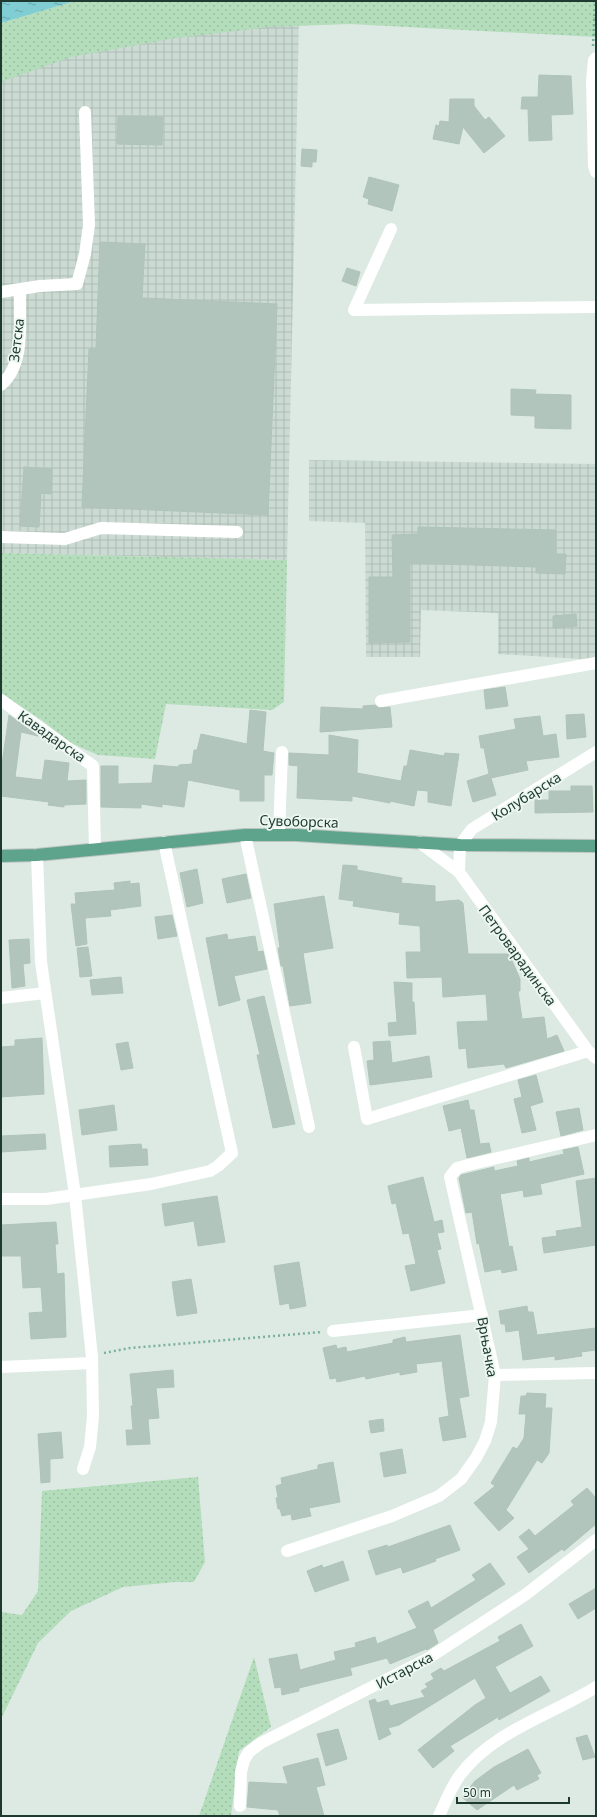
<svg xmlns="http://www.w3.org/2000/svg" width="597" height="1817" viewBox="0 0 597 1817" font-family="'Noto Sans',sans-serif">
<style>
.industrial{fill:url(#industrial-grid)}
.grass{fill:url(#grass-dots)}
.water{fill:url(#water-ripples)}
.building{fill:#b2c5bc;stroke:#afc4b9}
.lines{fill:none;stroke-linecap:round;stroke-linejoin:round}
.major-casing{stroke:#bcc4c1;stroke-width:14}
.path{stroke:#7bb09b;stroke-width:2.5;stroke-dasharray:2 3;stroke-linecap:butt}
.minor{stroke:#fff;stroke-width:12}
.major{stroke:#5ea38c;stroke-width:12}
.labels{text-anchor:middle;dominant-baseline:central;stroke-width:3.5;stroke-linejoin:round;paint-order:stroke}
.street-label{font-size:14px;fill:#1e3a30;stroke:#edf7f1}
</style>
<defs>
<pattern id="industrial-grid" width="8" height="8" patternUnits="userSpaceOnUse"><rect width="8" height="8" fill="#cbdad2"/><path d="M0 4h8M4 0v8" fill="none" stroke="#aebcb5"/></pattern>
<pattern id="grass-dots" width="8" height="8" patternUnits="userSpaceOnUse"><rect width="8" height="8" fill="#b3ddbb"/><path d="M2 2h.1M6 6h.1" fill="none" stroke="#9abea1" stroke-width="1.8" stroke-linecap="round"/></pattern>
<pattern id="water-ripples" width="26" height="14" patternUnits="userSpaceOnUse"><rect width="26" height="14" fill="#80cdd4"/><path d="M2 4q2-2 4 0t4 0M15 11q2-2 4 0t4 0" fill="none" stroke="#68a7ac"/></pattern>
</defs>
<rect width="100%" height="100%" fill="#ddeae3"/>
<g class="industrial">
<polygon points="299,21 287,560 1,553 1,76 71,51"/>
<polygon points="309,460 596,464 596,660 498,654 498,613 421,610 420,657 366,657 365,523 309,521"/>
</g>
<g class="grass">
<polygon points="75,1 596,1 596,37 350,24 268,27 176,38 71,57 1,82 1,23"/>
<polygon points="1,553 287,560 284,702 272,710 166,704 155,759 98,755 71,743 40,719 1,694"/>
<polygon points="198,1477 205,1562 194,1582 175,1582 123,1587 71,1611 38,1643 1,1719 1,1612 22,1615 38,1591 42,1491"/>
<polygon points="254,1657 271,1727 239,1751 231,1816 199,1816"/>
</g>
<polygon class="water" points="1,1 75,1 1,23"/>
<g class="building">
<polygon points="539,75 571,76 573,114 551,115 552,140 529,141 528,109 521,109 522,97 538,97"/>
<polygon points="450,99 474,99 474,106 485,120 489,117 505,136 484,153 463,127 459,144 433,139 436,125 439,126 440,121 449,122"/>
<polygon points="118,116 163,117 162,145 117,144"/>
<polygon points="302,149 317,150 316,162 312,162 312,167 301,166"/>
<polygon points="369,177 399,185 392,211 368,204 369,199 363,197"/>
<polygon points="100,242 145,244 142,298 277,304 268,515 82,507 89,349 96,349"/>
<polygon points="347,268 360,272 356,286 342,281"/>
<polygon points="511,389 536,390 535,394 571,395 571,429 535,428 535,416 511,415"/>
<polygon points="24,467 52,469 51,494 41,493 39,527 20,526"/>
<polygon points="418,527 556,530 556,554 566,554 565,574 536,573 536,567 410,563 410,642 369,643 369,577 393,577 392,535 418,534"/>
<polygon points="576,614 577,626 553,628 553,616"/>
<polygon points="505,687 508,706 486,709 484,690"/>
<polygon points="375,705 379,708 390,707 392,727 320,732 321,707 363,709 363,706"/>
<polygon points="250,710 266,712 263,751 274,753 272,775 264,775 264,801 240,801 240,790 188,780 184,807 162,804 162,807 141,804 141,808 101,807 101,766 118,766 118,784 152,783 154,765 178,767 179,765 192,764 194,750 197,750 201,734 247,744"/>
<polygon points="584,714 586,737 567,739 566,715"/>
<polygon points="9,715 38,736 21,732 15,777 42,780 45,760 69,763 67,781 86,780 86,804 64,805 64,807 48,805 49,802 1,796 1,771"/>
<polygon points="540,716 543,736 556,734 559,757 526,761 528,770 491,778 496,795 473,802 467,781 489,774 484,748 481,748 479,736 516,729 514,719"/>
<polygon points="329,735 358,740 357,773 401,781 404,766 407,766 410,750 444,756 445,753 459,754 451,806 428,802 428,791 417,790 414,806 390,801 390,803 352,796 352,801 297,798 298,766 289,765 289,753 329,755"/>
<polygon points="571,786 592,786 593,812 535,813 535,800 549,800 549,791 571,791"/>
<polygon points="343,865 357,866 357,870 402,878 401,883 435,886 435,902 459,900 463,903 468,954 509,954 520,979 520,991 518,991 522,1019 544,1017 547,1039 557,1035 564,1051 506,1068 504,1064 468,1068 466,1048 459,1049 457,1022 488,1021 486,994 443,997 442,977 407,978 406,952 421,952 420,926 399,924 400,913 353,906 354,901 339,899"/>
<polygon points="197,869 203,903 187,907 180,873"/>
<polygon points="246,874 251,898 227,903 222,879"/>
<polygon points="130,881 130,884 139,883 141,906 110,910 111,916 85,918 87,944 76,946 71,904 76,904 75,893 115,890 114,883"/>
<polygon points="324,896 333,948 303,953 311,1003 290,1006 283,966 281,966 278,948 280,948 274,904"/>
<polygon points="172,915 177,936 158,939 155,917"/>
<polygon points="227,934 228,940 255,936 258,952 263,951 267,969 234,976 240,1000 219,1006 206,938"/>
<polygon points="29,939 30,963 23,964 25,986 12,988 9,940"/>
<polygon points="88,947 92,976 80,977 77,948"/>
<polygon points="121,977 123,993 92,995 90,980"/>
<polygon points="394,982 412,983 412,1002 414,1002 416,1034 389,1036 388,1023 397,1022"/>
<polygon points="264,996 295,1124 273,1128 257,1055 260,1055 247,1000"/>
<polygon points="42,1038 44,1094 1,1097 1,1047 15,1046 15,1040"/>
<polygon points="390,1041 392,1063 429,1056 432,1077 370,1085 367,1061 374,1060 373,1042"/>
<polygon points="128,1042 133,1068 121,1070 116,1044"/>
<polygon points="536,1075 543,1102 530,1106 536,1130 522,1133 514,1099 522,1097 518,1080"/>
<polygon points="468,1100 470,1110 474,1110 480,1144 489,1143 491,1152 467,1158 461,1128 449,1131 443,1106"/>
<polygon points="114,1105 117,1130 82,1135 79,1110"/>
<polygon points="579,1108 583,1130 561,1136 556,1112"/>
<polygon points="45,1134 46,1149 1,1152 1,1136"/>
<polygon points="141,1144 142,1149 147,1149 148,1165 110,1167 109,1146"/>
<polygon points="578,1147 584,1174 540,1184 542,1194 524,1197 523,1190 500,1194 509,1247 512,1246 517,1270 502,1273 501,1269 485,1272 479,1243 477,1244 472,1212 466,1213 459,1178 461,1175 494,1167 494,1171 518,1166 517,1161 529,1158 529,1162 564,1154 563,1150"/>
<polygon points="423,1177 434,1222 442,1220 444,1232 437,1233 441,1249 437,1250 445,1283 411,1291 405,1266 416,1264 409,1233 403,1234 396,1203 392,1204 388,1186"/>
<polygon points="596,1178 596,1245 544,1253 542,1238 557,1236 556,1231 582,1227 576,1181"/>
<polygon points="217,1196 225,1242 198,1246 194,1221 165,1226 162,1204"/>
<polygon points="56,1222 58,1244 55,1244 57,1274 64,1273 66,1337 31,1339 29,1313 43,1312 41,1287 23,1288 21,1256 1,1256 1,1225"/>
<polygon points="299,1262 306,1306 290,1309 289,1303 280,1305 274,1266"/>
<polygon points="191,1279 197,1313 177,1316 172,1282"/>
<polygon points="527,1306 528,1312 533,1312 537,1335 596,1328 596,1350 581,1352 582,1356 555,1360 555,1356 523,1360 519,1330 506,1332 505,1324 501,1324 499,1311"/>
<polygon points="460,1335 469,1396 459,1398 466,1437 443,1441 439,1418 449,1416 442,1361 416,1364 417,1372 400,1375 400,1372 366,1379 365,1376 337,1382 336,1378 330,1379 323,1348 336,1345 337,1349 346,1347 347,1352 393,1343 393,1340 405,1337 406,1342"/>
<polygon points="173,1370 174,1387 156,1388 159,1418 148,1419 150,1444 127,1445 126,1430 133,1430 131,1406 133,1406 130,1374"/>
<polygon points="527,1393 546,1394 545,1408 552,1408 549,1453 542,1463 537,1460 506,1510 514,1518 499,1531 474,1503 495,1486 491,1483 513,1447 517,1449 524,1438 526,1414 519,1414 521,1396 526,1396"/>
<polygon points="383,1419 384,1431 371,1433 369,1421"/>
<polygon points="61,1432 63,1458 50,1459 50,1482 41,1483 38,1434"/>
<polygon points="402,1449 406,1473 384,1477 380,1453"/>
<polygon points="333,1462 340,1502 309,1508 311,1516 292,1520 291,1514 282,1516 280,1509 278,1509 276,1498 278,1497 276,1486 282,1484 281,1478 318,1469 318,1465"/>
<polygon points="587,1488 596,1498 596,1524 564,1551 562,1549 529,1573 517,1557 529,1549 519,1537 529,1529 535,1536 574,1505 571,1501"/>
<polygon points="450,1525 460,1550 435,1559 436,1561 403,1573 401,1567 376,1575 368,1551 387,1545 388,1547"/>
<polygon points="343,1561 349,1580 315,1592 307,1571 322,1565 323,1568"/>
<polygon points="490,1563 505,1584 433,1630 438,1643 427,1650 426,1649 390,1664 387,1658 350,1668 352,1675 299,1688 299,1691 282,1695 281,1687 275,1688 269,1659 297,1654 300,1670 336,1660 334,1652 356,1647 355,1643 375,1637 377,1644 417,1628 408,1611 428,1601 431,1608 476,1580 472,1575"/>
<polygon points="596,1588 596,1608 578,1619 569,1604"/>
<polygon points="521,1624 533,1646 495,1667 510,1693 541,1676 550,1691 499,1720 498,1717 450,1746 454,1751 433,1768 418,1750 475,1705 486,1698 475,1678 399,1725 388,1728 391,1734 379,1740 369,1701 375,1699 377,1703 388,1700 390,1706 425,1697 421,1691 428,1687 425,1684 434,1679 431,1674 441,1668 444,1671 500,1641 498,1637"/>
<polygon points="338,1729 347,1759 326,1766 317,1734"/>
<polygon points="587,1735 595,1757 583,1760 576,1738"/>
<polygon points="528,1749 541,1773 537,1775 539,1779 517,1790 514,1785 477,1810 462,1797 475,1781 494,1767"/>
<polygon points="318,1758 325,1785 316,1787 324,1816 280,1816 278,1810 247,1807 249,1782 288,1784 283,1767"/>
</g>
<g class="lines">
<defs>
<polyline id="major" points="1,856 37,855 245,835 296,835 460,845 596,846"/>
</defs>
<use href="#major" class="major-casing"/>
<g class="path">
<polyline points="593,46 595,1"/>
<polyline points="104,1353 130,1348 322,1332"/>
</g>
<g class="minor">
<polyline points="596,58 594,60 592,81 594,166 596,172"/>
<polyline points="391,229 354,310 596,307"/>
<polyline points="1,292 40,286 77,284 85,254 89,225 85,112"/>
<path d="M1,385C26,364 19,320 20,290"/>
<polyline points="1,537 65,539 101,528 237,532"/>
<polyline points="1,700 93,766 95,849"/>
<polyline points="381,701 596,663"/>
<polyline points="596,752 472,829 460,845 459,872 588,1051 596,1058"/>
<polyline points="245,835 309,1127"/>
<polyline points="279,835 282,752"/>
<polyline points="419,842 459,872"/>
<polyline points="37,855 41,962 75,1195 92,1357 93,1416 90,1447 83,1469"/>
<polyline points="1,998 45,993"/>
<polyline points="354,1047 367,1119 588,1051"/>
<polyline points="1,1199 46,1199 151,1184 210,1171 218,1166 232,1153 164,842"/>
<polyline points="333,1331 482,1315"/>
<polyline points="1,1367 92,1363"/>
<polyline points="495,1375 596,1373"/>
<polyline points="287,1551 392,1516 439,1496 461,1479 476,1458 485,1441 491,1422 495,1375 450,1177 457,1168 468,1165 596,1135"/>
<polyline points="240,1806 241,1772 244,1760 249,1752 261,1743 427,1659 525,1595 596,1540"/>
<path d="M439,1816C445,1803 451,1787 460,1775C493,1731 551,1715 596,1687"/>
</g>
<use href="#major" class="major"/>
</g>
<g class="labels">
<g class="street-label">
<text transform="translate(16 340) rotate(-83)">Зетска</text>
<text transform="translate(52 736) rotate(35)">Кавадарска</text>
<text transform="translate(526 796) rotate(-32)">Колубарска</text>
<text transform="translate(299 821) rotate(2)">Сувоборска</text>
<text transform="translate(518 955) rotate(54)">Петроварадинска</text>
<text transform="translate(488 1347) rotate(80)">Врњачка</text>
<text transform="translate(404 1670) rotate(-28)">Истарска</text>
</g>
</g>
<rect width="597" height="1817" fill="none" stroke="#1e3a30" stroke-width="4"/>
<path d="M457 1797v6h112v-6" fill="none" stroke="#1e3a30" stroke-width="2"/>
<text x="463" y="1797" font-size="12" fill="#1e3a30" stroke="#edf7f1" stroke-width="3" paint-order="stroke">50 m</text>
</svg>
